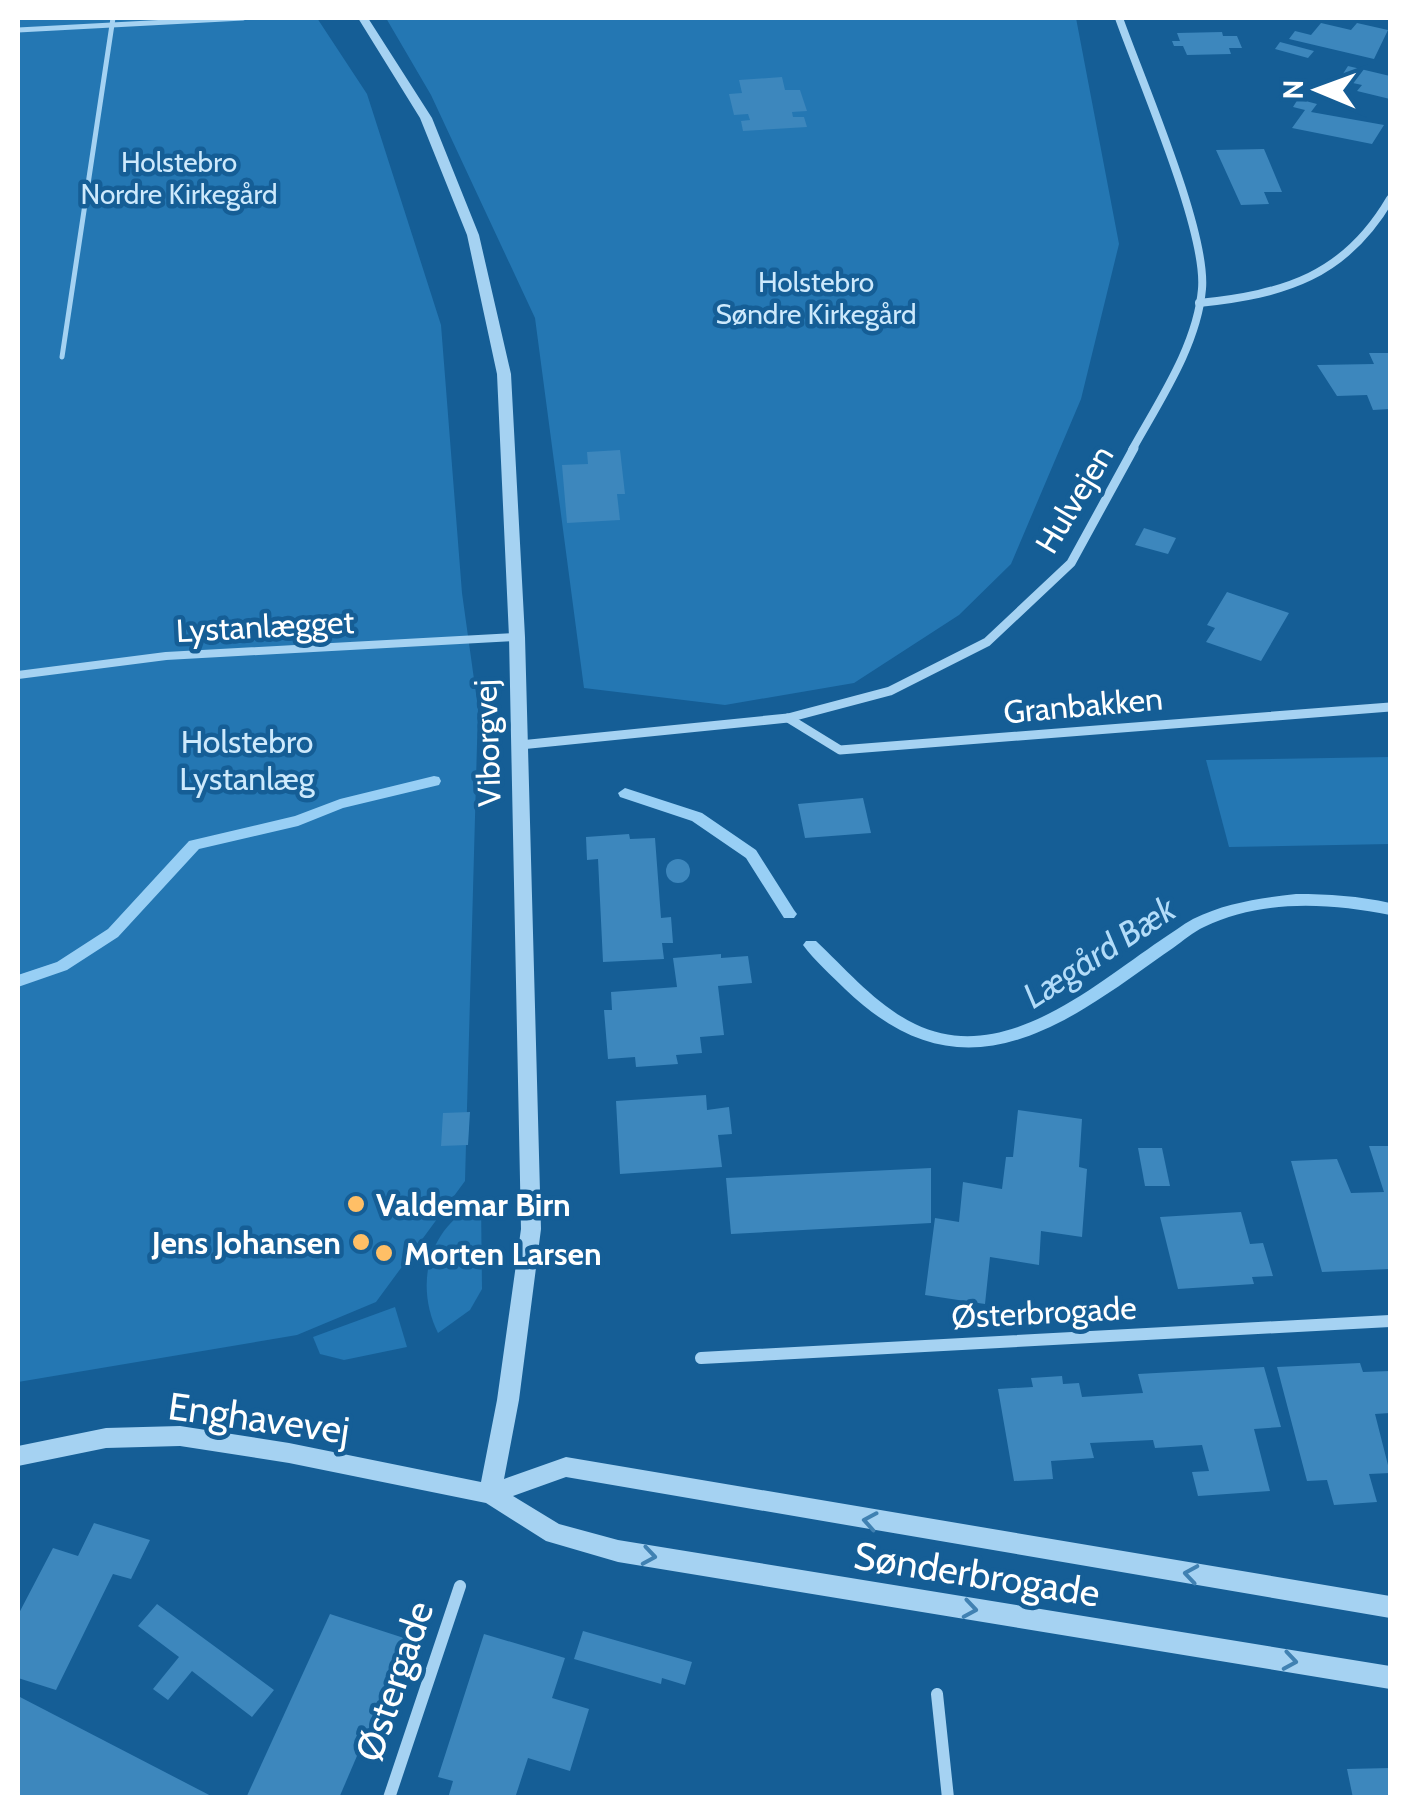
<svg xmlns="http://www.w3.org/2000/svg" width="1408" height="1815" viewBox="0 0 1408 1815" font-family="Cabin,sans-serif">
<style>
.green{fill:#2477b3}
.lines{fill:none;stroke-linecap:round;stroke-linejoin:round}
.stream{fill:#98cff5;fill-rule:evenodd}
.building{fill:#3d87bd}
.service-far1{stroke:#a5d2f2;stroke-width:5}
.service{stroke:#a5d2f2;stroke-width:8}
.minor-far2{stroke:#a5d2f2;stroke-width:8}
.minor-far1{stroke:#a5d2f2;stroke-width:9}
.minor{stroke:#a5d2f2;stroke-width:12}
.tertiary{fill:#a5d2f2;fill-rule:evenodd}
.oneway{stroke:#4081b2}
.poi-dot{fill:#ffbf66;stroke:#155e96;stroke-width:4}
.labels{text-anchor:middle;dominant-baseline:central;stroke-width:9;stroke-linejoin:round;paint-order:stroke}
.far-park-label{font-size:28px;fill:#cde9fc;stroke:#155e96}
.street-label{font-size:32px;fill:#fff;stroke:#155e96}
.park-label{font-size:32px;fill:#cde9fc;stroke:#155e96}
.poi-label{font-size:32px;font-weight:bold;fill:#fff;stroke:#155e96;text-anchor:start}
.water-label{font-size:35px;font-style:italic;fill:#b2dcf9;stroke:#155e96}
.near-street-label{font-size:38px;fill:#fff;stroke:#155e96}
</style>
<rect width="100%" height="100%" fill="#155e96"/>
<g class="green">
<polygon points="18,18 317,18 367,94 441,325 462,593 478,708 465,1181 376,1302 297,1335 18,1382"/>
<polygon points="386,18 1076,18 1119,244 1081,399 1011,564 959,615 854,683 725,705 584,688 535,318 431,95"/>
<polygon points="1390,757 1390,844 1229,847 1206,760"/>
<path d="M481,1203L482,1289L470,1310L438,1333C414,1285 428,1224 481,1203Z"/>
<polygon points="395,1307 407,1347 344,1360 320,1354 313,1337"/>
</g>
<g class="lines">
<g class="stream">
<polygon points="434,776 439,777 441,781 439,785 343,808 298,826 199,849 118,937 67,970 18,987 18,975 57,962 108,929 189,841 295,816 340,799"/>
<polygon points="625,788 702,813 756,850 794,910 797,914 794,918 784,918 746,858 692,821 620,797 618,793"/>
<path d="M1296,894C1329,894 1359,896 1390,903V915C1329,903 1262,899 1204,927C1193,932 1183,941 1173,948C1144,968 1115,990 1085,1008C995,1063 923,1064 845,989C831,975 815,961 803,945L806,941H816C847,970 876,1005 915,1024C1003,1067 1093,986 1161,940C1172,933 1182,925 1193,919C1225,903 1261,898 1296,894Z"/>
</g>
</g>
<g class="building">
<polygon points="1321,23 1351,30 1357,23 1388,30 1374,59 1289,39 1295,31 1311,35"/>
<polygon points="1222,32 1223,36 1237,36 1242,48 1229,48 1231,54 1187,55 1183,46 1174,46 1172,41 1180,41 1177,33"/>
<polygon points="1280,42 1314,51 1308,58 1275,49"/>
<polygon points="1348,66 1390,76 1390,99 1357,91 1362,85 1339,80"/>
<polygon points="782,77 785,90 800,90 807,111 792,112 793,117 804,117 807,127 743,131 741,121 750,120 748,114 734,115 729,94 742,93 739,80"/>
<polygon points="1298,99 1317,104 1311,112 1384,125 1372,144 1292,128 1305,110 1293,107"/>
<polygon points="1264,149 1282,192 1264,192 1269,204 1241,205 1216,150"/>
<polygon points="1369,353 1390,353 1390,409 1373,410 1367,395 1337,396 1317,365 1374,364"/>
<polygon points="620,450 625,494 617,494 620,520 567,523 562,465 588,464 587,452"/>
<polygon points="1144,528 1176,538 1168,554 1135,545"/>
<polygon points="1227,592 1289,613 1261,661 1206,642 1215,628 1207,625"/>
<polygon points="863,798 871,833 805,838 798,804"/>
<polygon points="629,834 630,839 655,838 661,918 671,917 673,943 662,943 664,959 603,962 598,859 587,860 586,837"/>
<circle cx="678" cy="871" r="12"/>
<polygon points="721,954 721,958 748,956 752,983 718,986 724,1035 700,1037 702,1053 676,1055 678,1064 636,1067 635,1057 608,1059 604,1010 612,1010 611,992 677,987 673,958"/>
<polygon points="706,1095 707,1110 729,1107 732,1134 718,1135 722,1167 620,1174 616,1101"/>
<polygon points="1018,1110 1082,1119 1079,1167 1087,1169 1082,1237 1041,1231 1039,1265 990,1257 985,1304 925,1295 935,1218 959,1222 963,1182 1002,1189 1006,1157 1013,1157"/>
<polygon points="470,1112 468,1145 441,1146 443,1113"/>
<polygon points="1369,1146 1390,1146 1390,1269 1322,1272 1291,1161 1337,1159 1351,1193 1384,1192"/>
<polygon points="1138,1148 1162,1148 1170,1186 1145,1186"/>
<polygon points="931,1168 931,1223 731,1234 726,1178"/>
<polygon points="1241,1212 1250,1244 1263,1243 1273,1276 1252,1277 1254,1284 1178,1289 1160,1217"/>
<polygon points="1360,1363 1363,1372 1390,1371 1390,1413 1375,1414 1390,1473 1369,1474 1377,1502 1334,1505 1327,1480 1307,1481 1277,1367"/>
<polygon points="1264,1367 1281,1427 1254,1429 1270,1491 1198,1496 1192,1472 1209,1471 1202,1445 1155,1448 1153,1440 1090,1443 1094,1458 1051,1461 1053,1479 1014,1481 998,1389 1033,1387 1031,1378 1062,1376 1063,1384 1079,1383 1082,1397 1143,1393 1138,1374"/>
<polygon points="94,1523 150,1540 131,1579 113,1574 56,1690 18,1678 18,1615 53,1548 78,1556"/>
<polygon points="157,1604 274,1690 252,1717 192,1671 168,1700 153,1689 179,1657 138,1626"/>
<polygon points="330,1614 407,1639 339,1798 246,1798"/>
<polygon points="583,1631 692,1662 685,1685 662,1678 661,1684 574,1659"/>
<polygon points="484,1634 565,1658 552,1698 589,1709 570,1771 528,1758 515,1798 448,1798 453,1781 438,1777"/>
<polygon points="18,1696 215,1798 18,1798"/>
<polygon points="1390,1768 1390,1798 1353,1798 1347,1769"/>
</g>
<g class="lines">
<g class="service-far1">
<polyline points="18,30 243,18"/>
<polyline points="62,357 113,18"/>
</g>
<polyline class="service" points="18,675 166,656 516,637"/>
<g class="minor-far2">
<path d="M1119,18C1141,80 1207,231 1202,289C1197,346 1159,401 1132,450"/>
<path d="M1199,303C1285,294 1345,276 1390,199"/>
</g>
<g class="minor-far1">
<polyline points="788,718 840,750 1390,707"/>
<polyline points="520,745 788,718 890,691 987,642 1071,563 1134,448"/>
</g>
<g class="minor">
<polyline points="701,1358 1390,1321"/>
<polyline points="937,1694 948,1798"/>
<polyline points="389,1798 460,1586"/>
</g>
<polygon class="tertiary" points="358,18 368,18 432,118 479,235 511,374 525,637 541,1229 519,1400 504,1479 566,1457 1390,1596 1390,1618 566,1477 513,1496 559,1524 618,1540 1390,1666 1390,1689 618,1562 546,1541 486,1503 289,1463 180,1446 106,1448 18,1466 18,1446 106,1428 180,1426 289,1443 481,1482 497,1400 521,1229 509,637 497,374 467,235 420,118"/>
</g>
<defs><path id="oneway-chevron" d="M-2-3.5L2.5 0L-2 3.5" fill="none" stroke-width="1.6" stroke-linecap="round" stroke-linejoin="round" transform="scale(2.5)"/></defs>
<g class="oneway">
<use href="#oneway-chevron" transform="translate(870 1521) rotate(-170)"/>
<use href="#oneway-chevron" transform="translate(649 1556) rotate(9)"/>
<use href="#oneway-chevron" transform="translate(1191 1574) rotate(-171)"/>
<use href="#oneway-chevron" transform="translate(970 1609) rotate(9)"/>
<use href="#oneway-chevron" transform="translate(1290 1661) rotate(9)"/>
</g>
<g class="poi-dot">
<circle cx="356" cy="1204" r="10"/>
<circle cx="361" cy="1242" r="10"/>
<circle cx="384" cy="1253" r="10"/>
</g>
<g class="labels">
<g class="far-park-label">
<text x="179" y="162">Holstebro<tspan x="179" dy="32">Nordre Kirkegård</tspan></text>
<text x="816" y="282">Holstebro<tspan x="816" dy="32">Søndre Kirkegård</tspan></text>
</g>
<g class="street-label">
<text transform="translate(1074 499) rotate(-59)">Hulvejen</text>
<text transform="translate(265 626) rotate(-3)">Lystanlægget</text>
<text transform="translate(1083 705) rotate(-5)">Granbakken</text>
<text transform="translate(487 743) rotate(-92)">Viborgvej</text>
<text transform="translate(1044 1312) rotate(-3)">Østerbrogade</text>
</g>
<g class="park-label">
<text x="247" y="741">Holstebro<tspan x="247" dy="37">Lystanlæg</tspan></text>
</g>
<g class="poi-label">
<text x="376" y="1204">Valdemar Birn</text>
<text x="341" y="1242" text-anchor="end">Jens Johansen</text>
<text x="404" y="1253">Morten Larsen</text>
</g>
<g class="water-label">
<text transform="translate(1099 952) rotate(-33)">Lægård Bæk</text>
</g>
<g class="near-street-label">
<text transform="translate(259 1418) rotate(8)">Enghavevej</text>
<text transform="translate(977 1574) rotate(9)">Sønderbrogade</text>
<text transform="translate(394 1681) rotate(-71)">Østergade</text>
</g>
</g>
<rect width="1408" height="1815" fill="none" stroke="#ffffff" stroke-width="40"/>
<g transform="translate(1318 90) rotate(271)" stroke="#155e96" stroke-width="8" paint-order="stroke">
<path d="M0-8L18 38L0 25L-18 38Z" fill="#ffffff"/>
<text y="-15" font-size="28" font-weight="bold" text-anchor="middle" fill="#ffffff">N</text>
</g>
</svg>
